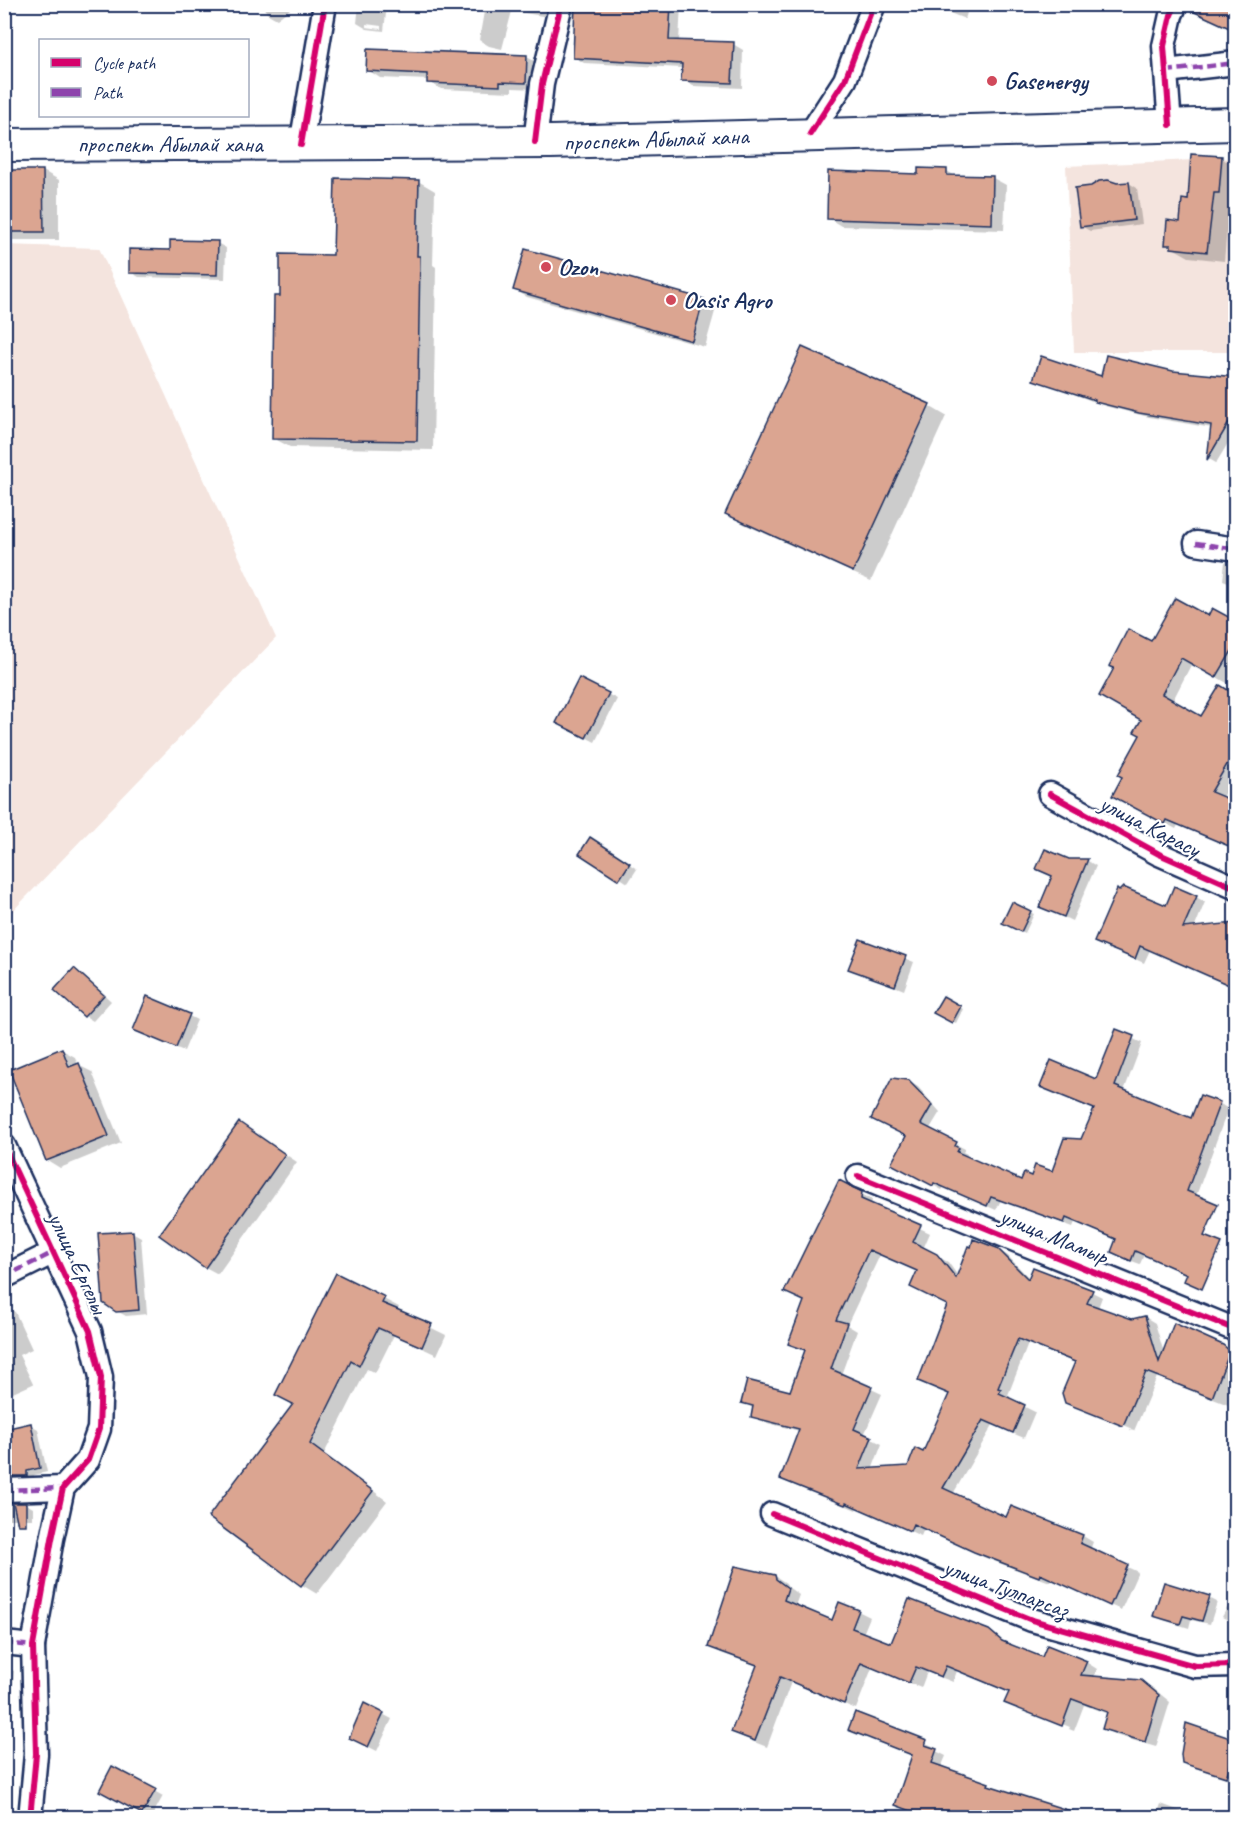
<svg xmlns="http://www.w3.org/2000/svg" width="1240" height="1822" viewBox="0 0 1240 1822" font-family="Caveat,sans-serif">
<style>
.built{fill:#f4e4de}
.shadow{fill:#0003;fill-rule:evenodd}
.building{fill:#dba591;stroke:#1b2f5e;stroke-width:1.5;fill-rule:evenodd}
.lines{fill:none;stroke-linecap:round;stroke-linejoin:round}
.street-casing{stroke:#1b2f5e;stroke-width:27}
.secondary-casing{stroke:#1b2f5e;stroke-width:36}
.street{stroke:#fff;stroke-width:22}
.secondary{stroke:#fff;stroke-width:32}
.quiet{stroke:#8e44ad;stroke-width:4.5;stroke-dasharray:9 4.5;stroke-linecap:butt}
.cycleway-casing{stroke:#fff;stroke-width:10}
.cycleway{stroke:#d6006c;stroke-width:6}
.poi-dot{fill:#d1495b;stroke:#fff;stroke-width:2}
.labels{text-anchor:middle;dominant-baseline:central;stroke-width:4.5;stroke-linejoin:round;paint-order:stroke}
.poi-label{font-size:24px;font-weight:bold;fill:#1b2f5e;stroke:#fff;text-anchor:start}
.street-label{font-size:24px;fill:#1b2f5e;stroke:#fff}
</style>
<rect width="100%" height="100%" fill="#fff"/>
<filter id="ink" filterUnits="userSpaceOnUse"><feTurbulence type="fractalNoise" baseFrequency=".0167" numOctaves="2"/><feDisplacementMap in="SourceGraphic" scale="12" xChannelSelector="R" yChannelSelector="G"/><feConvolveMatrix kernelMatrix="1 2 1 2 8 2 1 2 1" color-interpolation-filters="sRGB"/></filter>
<g filter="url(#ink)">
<g class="built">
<polygon points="1235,158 1235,352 1074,352 1066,166"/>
<polygon points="5,245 99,248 276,638 5,919"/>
</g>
<g class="shadow">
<polygon points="261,4 287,4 290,9 277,19 268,14"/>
<path d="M359,4H387L384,31L367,29L357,23ZM366,24L381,26V29L366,27Z"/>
<polygon points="477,4 560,4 555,18 512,11 502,49 489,46 479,40 485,6"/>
<polygon points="575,4 681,4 679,42 733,44 743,50 742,88 693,86 683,80 683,68 584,63 574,57 576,19 573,17"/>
<polygon points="927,4 970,4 965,19"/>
<polygon points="527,57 539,64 538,89 512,88 512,92 441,89 429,82 429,80 380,78 368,70"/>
<polygon points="1222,158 1226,161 1236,161 1236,218 1228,218 1224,261 1189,257 1166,244 1181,223 1189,201"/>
<polygon points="4,171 43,171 59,180 59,240 4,240"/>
<polygon points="947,171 957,177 993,178 1006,185 1004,230 841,226 828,218 919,176"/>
<polygon points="418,181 435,191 433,265 436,267 433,450 290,447 273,438 335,256"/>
<polygon points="1129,183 1137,188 1142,224 1090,231 1081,226"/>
<polygon points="217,243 226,248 225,279 139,277 130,272 171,252"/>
<polygon points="515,290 703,300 716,308 705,347 527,297"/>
<polygon points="1172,373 1236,378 1236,430 1216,463 1209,459 1212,428 1149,417 1105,406 1035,379 1102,378"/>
<polygon points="929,406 946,416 871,581 744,524 727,514"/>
<polygon points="1235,486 1236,486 1236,520 1232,518"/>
<polygon points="1225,562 1236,563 1236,585 1223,580"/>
<polygon points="1208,619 1236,623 1236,669 1227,683 1192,663 1172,702 1202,718 1236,696 1236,774 1221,799 1236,806 1236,849 1178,825 1176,829 1114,795 1142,734 1152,643"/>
<polygon points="580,680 617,699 595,742 566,727"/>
<polygon points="599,844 637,869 628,883 581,853"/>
<polygon points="1069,861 1088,861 1096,866 1072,921 1041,906 1054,877"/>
<polygon points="1196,897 1205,902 1194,929 1236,925 1236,988 1150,950 1144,963 1096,942 1166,907"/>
<polygon points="1012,904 1034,914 1025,933 1003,922"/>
<polygon points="860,941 914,962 904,990 850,968"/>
<polygon points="75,970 83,975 111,1001 93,1021 85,1016"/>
<polygon points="943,998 963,1009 956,1023 935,1012"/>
<polygon points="189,1016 197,1020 184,1051 143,1034"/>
<polygon points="1116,1031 1142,1043 1124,1091 1192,1120 1219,1103 1228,1109 1170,1267 1144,1255 1140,1264 1121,1257 1117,1240 1075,1222 1073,1227 1001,1200 996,1210 944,1187 942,1190 902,1169 907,1136 908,1081 918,1087 940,1112 929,1130 965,1149 963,1152 967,1154 966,1157 1022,1182 1032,1178 1053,1173 1082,1140 1095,1109 1097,1081"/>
<polygon points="62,1050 75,1057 78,1065 92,1072 121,1143 60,1168 47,1160"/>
<polygon points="240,1124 297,1162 218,1274 205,1267"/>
<path d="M862,1194L872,1200L871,1205L930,1233L923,1249L948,1262L958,1276L997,1249L1008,1256L1030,1279L1092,1292L1102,1297L1098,1308L1132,1321L1145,1317L1155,1323L1164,1353L1222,1346L1236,1354V1408L1157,1377L1134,1431L1130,1430L1131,1428L1074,1405L1076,1363L1028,1344L1008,1395L1010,1396L1009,1399L1035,1412L1024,1438L993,1425L953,1494L1006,1519L1011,1508L1083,1536L1093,1542L1090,1550L1138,1572L1121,1610L1051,1579L1050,1582L986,1558L924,1529L921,1536L857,1507L856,1510L782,1478L800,1431L763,1422L752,1416L754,1409L743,1402L791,1393L806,1351L790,1343ZM880,1255L919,1272L949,1305L919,1380L950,1394L924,1454L909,1467L872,1470L882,1444L864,1435L882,1394L841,1375L857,1331L847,1325Z"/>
<polygon points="132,1232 141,1237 147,1314 126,1316 117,1311"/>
<polygon points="4,1240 13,1260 4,1263"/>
<polygon points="337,1275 399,1307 397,1311 446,1335 437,1355 394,1335 375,1373 367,1369 324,1454 387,1501 317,1594 302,1585 210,1517 294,1404"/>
<polygon points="4,1306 15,1312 32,1349 19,1355 33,1384 4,1397"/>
<polygon points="31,1425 38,1429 47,1472 34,1475 34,1479 4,1482 4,1430"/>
<polygon points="26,1504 33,1508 33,1519 4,1519 4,1505"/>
<polygon points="775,1576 786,1583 788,1587 799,1595 795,1606 833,1622 858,1611 870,1617 863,1634 891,1645 988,1631 1009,1645 1043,1659 1086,1662 1097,1669 1094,1678 1141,1681 1153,1688 1170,1702 1156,1747 1115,1735 1104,1728 1108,1714 1084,1705 1074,1731 1069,1729 1070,1727 1015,1706 1015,1708 1006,1703 1010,1693 957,1671 953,1682 927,1672 921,1688 872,1668 856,1709 791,1682 767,1747 744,1738 733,1732 758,1666 721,1653 710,1646"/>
<polygon points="1236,1592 1236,1624 1222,1617"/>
<polygon points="1209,1598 1217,1602 1210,1624 1191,1620 1189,1628 1163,1620 1154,1615"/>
<polygon points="4,1666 14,1671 11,1709 4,1708"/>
<polygon points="365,1705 392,1719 377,1751 359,1742"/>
<polygon points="856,1714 935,1747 934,1750 946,1756 941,1768 989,1785 1066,1818 928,1818 906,1810 897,1804 913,1756 850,1730"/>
<polygon points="1236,1741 1235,1781 1192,1767 1183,1762"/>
<polygon points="113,1768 163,1796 151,1818 101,1790"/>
<polygon points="1161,1804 1200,1818 1156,1818"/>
</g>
<g class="building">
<polygon points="575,4 671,4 669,40 734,42 732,83 681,81 682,64 573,58"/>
<polygon points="1189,4 1236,4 1236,31 1188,9"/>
<polygon points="367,49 527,55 526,83 500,82 500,86 427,83 427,74 366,71"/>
<polygon points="1191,154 1222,156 1219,193 1214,193 1207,252 1171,248 1171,245 1165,245 1167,220 1180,222 1182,199 1188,200"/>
<polygon points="918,168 947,169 947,175 993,176 992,224 827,219 828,171 918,174"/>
<polygon points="4,170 43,170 44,232 4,232"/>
<polygon points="335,178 419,180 417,256 420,256 417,441 272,439 274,296 280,296 280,254 333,255"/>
<polygon points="1108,180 1117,183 1129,182 1134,220 1080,227 1075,188 1091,186 1099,181"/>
<polygon points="170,240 218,241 217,275 129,273 129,249 170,250"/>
<polygon points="525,249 704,299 692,341 513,290"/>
<polygon points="802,347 930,404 853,572 725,514"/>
<polygon points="1106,355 1173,371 1236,377 1233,416 1207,460 1211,425 1139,413 1095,402 1095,400 1033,380 1041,356 1101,376"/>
<polygon points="1175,598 1208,616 1212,608 1236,621 1236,644 1216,678 1181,658 1162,694 1201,716 1220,685 1236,695 1236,749 1211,792 1226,798 1229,802 1236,805 1236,849 1167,820 1165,824 1112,796 1122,777 1118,775 1140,735 1134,732 1141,720 1099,696 1114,668 1109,666 1128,629 1151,641"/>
<polygon points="579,678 609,693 586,738 556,723"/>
<polygon points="590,837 630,863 619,880 579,854"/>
<polygon points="1045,849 1069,859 1088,859 1064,917 1039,907 1052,876 1036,869"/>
<polygon points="1174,886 1197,896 1183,928 1236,923 1236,988 1140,946 1135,959 1094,942 1117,889 1119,891 1123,887 1166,905"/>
<polygon points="1012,902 1031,911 1021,932 1002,923"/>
<polygon points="860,939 906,956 895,986 848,969"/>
<polygon points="74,968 104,995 84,1017 54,990"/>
<polygon points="147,996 190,1014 176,1048 133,1030"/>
<polygon points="943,996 961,1006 952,1023 933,1013"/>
<polygon points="1116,1029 1134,1036 1115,1086 1191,1118 1200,1095 1220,1102 1187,1191 1218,1204 1204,1236 1222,1243 1202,1289 1184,1281 1187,1274 1135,1251 1131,1261 1111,1252 1116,1239 1066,1218 1064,1223 991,1197 987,1206 934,1183 933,1186 891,1164 906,1136 871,1119 892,1078 908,1080 932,1105 921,1124 957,1142 955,1146 959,1148 957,1152 1021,1180 1024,1173 1031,1176 1035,1165 1052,1171 1064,1138 1081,1139 1094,1109 1040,1087 1051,1060 1096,1079"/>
<polygon points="62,1048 69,1067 79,1063 109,1136 46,1161 9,1070"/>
<polygon points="239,1122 285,1154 205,1268 159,1235"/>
<path d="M839,1180L862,1192L861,1199L921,1225L913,1242L937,1254L956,1278L968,1246L971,1247L973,1239L997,1248L1028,1279L1033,1267L1093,1290L1087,1303L1132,1319L1145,1316L1159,1362L1174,1323L1223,1345L1230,1351L1212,1398L1146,1372L1123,1426L1065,1403L1062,1393L1075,1362L1018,1339L998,1388L1001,1389L999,1393L1025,1405L1013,1433L983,1420L943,1488L1006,1517L1011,1506L1083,1535L1080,1543L1128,1565L1110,1606L1040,1574L1039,1577L974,1552L913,1524L910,1531L846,1503L845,1505L780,1479L799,1429L751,1417L753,1406L741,1403L747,1380L790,1391L805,1350L788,1344L804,1301L784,1292ZM869,1250L917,1271L910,1287L947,1305L918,1381L949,1394L923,1452L915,1448L908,1466L859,1469L872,1437L854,1429L872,1387L831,1369L847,1323L836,1320Z"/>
<polygon points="133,1231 139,1310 116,1312 103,1303 98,1233"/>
<polygon points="336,1273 385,1297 382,1303 432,1324 422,1347 378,1328 359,1366 351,1361 310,1444 373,1491 301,1586 208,1517 293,1404 275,1395"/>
<polygon points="31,1423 40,1468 27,1471 27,1476 7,1476 4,1464 4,1429"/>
<polygon points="13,1503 26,1503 26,1525 18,1525"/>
<polygon points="735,1566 775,1575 776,1579 788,1588 784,1600 832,1620 839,1602 859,1610 852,1628 891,1643 909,1599 989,1630 1002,1641 1042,1657 1047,1645 1087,1661 1081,1675 1141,1680 1159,1695 1145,1742 1102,1729 1107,1712 1072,1699 1062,1726 1004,1703 1009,1692 946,1666 941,1677 916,1667 909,1683 861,1663 844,1704 780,1677 755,1741 731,1732 757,1665 708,1647"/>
<polygon points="1164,1582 1210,1596 1202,1621 1183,1616 1180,1624 1153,1616"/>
<polygon points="364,1703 384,1713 368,1747 349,1738"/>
<polygon points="855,1712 927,1740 925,1745 937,1749 932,1763 989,1783 988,1785 1077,1813 1076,1818 962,1818 942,1811 939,1818 930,1818 895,1805 912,1755 848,1730"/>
<polygon points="1186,1723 1236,1740 1236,1749 1226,1777 1182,1763 1181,1754"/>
<polygon points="112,1766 156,1789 142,1814 99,1791"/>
</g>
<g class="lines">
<defs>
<g id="street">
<polyline points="1166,71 1236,63"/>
<polyline points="1170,125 1164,46 1171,15 1176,4"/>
<polyline points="810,134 845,80 874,4"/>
<polyline points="535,142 542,84 561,4"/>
<polyline points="301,145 325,4"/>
<polyline points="1196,543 1236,549"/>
<polyline points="1050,794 1159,854 1236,888"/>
<polyline points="4,1146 90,1331 101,1377 99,1429 88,1460 63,1488 52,1539 33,1646 36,1754 30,1818"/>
<polyline points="858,1176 1236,1330"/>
<polyline points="4,1277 54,1252"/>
<polyline points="4,1490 63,1488"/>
<polyline points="772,1514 1032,1620 1195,1666 1236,1665"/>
<polyline points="4,1643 33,1646"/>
</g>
<polyline id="secondary" points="4,145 551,142 1236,124"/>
</defs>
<use href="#street" class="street-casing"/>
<use href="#secondary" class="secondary-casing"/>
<use href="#street" class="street"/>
<use href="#secondary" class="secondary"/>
<g class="quiet">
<polyline points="1166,71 1236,63"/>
<polyline points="1196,543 1236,549"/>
<polyline points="4,1277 54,1252"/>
<polyline points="4,1490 63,1488"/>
<polyline points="4,1643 33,1646"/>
</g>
<defs>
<g id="cycleway">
<polyline points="1170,125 1164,46 1171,15 1176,4"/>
<polyline points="810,134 845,80 874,4"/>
<polyline points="535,142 542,84 561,4"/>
<polyline points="301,145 325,4"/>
<polyline points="1050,794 1159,854 1236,888"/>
<polyline points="4,1146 90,1331 101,1377 99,1429 88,1460 63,1488 52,1539 33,1646 36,1754 30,1818"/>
<polyline points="858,1176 1236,1330"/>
<polyline points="772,1514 1032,1620 1195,1666 1236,1665"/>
</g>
</defs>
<use href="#cycleway" class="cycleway-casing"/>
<use href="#cycleway" class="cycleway"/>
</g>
</g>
<g class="poi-dot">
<circle cx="992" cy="81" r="6"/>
<circle cx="546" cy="267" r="6"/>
<circle cx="671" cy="300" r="6"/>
</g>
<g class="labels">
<g class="poi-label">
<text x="1004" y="81">Gasenergy</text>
<text x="558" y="267">Ozon</text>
<text x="683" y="300">Oasis Agro</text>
</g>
<g class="street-label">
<text transform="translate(656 139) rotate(-2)">проспект Абылай хана</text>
<text x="170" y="144">проспект Абылай хана</text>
<text transform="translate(1150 826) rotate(27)">улица Карасу</text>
<text transform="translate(1054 1236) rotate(22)">улица Мамыр</text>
<text transform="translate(78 1263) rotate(65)">улица Ергелы</text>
<text transform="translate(1006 1588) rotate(20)">улица Тулпарсаз</text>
</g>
</g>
<rect width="1240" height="1822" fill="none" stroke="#fff" stroke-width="24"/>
<rect x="12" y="12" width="1216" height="1798" fill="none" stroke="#1b2f5e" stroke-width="2" filter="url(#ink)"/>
<rect x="39" y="39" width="210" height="78" fill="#ffffff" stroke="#a4acbf" stroke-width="1.5"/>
<rect x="51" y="58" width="30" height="9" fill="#d6006c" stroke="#a4acbf" stroke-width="1.5"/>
<text x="93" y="69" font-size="18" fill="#1b2f5e">Cycle path</text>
<rect x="51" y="88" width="30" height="9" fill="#8e44ad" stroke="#a4acbf" stroke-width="1.5"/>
<text x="93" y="99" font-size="18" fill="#1b2f5e">Path</text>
</svg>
